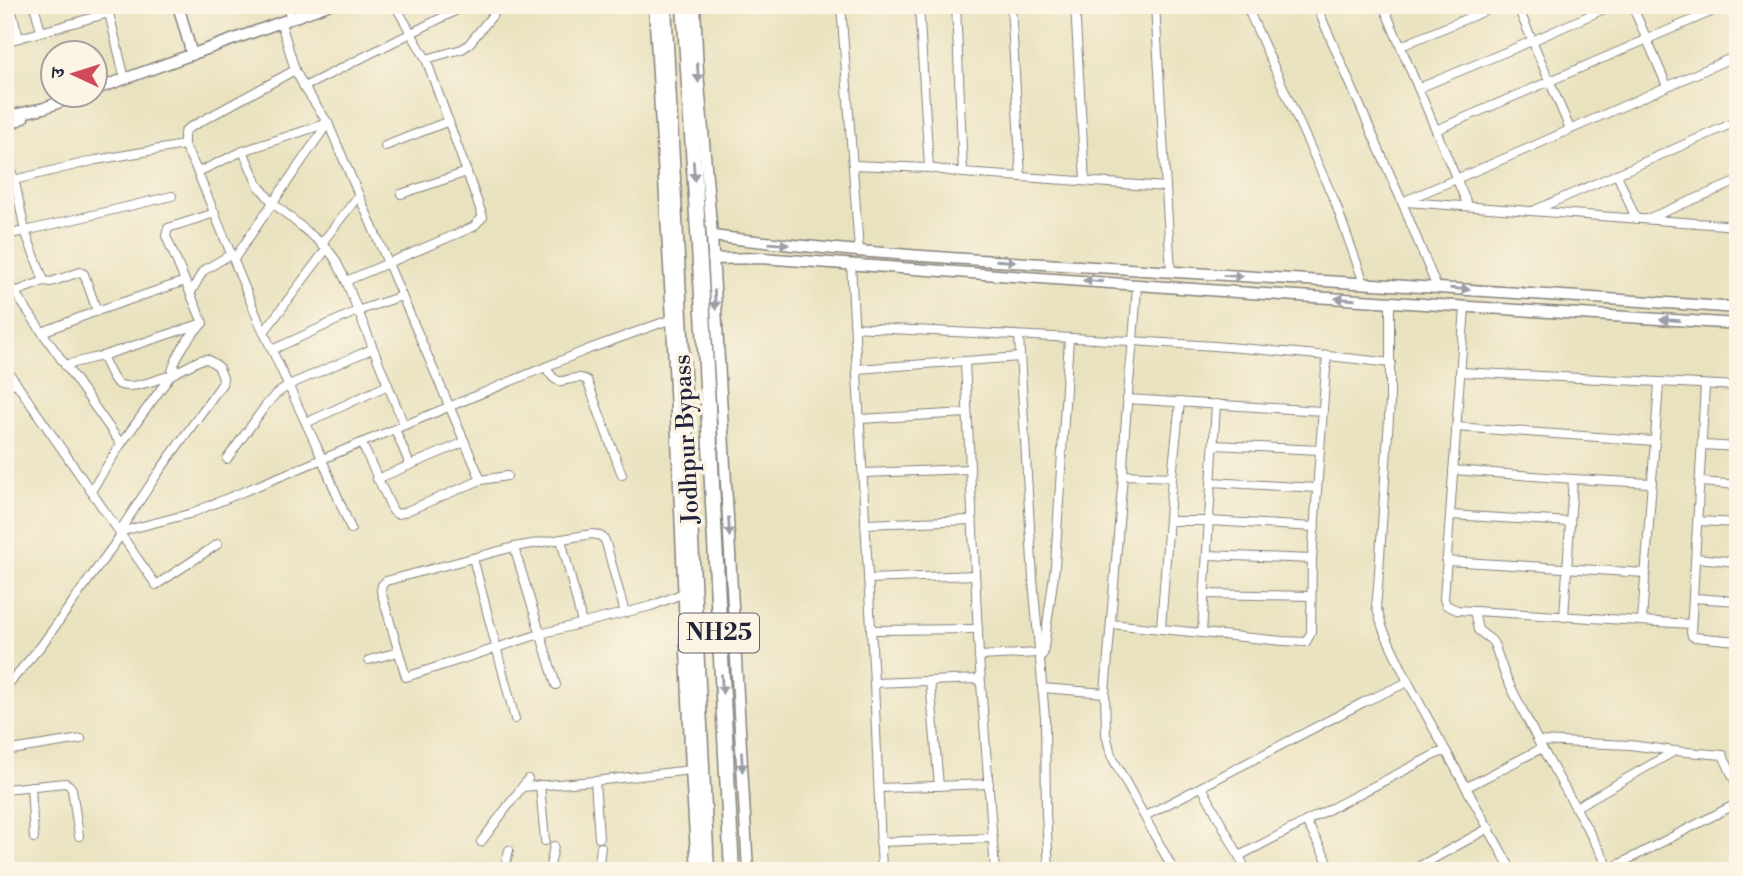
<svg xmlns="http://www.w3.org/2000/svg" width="1743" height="876" viewBox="0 0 1743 876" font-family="'Libre Bodoni','Noto Serif Devanagari',serif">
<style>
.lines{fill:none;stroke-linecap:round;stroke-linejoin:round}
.street-casing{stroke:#86827d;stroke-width:10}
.secondary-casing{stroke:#86827d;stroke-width:13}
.highway-casing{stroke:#86827d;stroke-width:17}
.street{stroke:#fff;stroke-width:8}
.secondary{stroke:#fff;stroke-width:10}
.highway{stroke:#fff;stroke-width:14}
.oneway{fill:#9c9ca7}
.labels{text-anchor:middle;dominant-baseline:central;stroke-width:7;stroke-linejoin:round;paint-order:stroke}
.shield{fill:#fcf5e5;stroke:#63616e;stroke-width:2}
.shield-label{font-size:23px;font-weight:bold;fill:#22223b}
.street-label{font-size:24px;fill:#22223b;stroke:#fcf5e5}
</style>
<rect width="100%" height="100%" fill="#fcf5e5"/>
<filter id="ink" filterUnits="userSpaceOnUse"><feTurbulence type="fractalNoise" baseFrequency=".0143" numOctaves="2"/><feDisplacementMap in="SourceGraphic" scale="14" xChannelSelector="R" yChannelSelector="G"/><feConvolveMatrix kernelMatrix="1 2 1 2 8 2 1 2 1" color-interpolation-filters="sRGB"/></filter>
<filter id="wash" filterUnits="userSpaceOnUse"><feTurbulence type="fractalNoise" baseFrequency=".00686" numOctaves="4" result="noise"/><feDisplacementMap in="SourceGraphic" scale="28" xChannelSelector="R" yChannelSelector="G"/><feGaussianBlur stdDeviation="1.57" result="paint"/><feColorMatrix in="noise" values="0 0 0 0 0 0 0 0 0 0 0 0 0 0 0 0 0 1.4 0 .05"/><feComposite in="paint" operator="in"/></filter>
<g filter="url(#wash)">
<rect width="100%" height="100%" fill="#e9e2bf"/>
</g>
<g filter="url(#ink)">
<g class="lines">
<defs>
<g id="street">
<polyline points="10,5 19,38"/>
<polyline points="34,5 41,31"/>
<polyline points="107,5 125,79"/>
<polyline points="287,5 291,20"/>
<polyline points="841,5 859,250"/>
<polyline points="919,5 929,168"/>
<polyline points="956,5 963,173"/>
<polyline points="1011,5 1021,177"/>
<polyline points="1075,5 1085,181"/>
<polyline points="1155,5 1171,272"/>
<polyline points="1246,5 1335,202 1364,283"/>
<polyline points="1316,5 1402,202 1437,288"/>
<polyline points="1383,5 1468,206"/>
<polyline points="1517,5 1570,129"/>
<polyline points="1632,5 1667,86"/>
<polyline points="5,42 109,13"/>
<polyline points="1401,46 1499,5"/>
<polyline points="426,59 462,49 468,45 501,5"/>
<polyline points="304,87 467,5"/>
<polyline points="1419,88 1532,41 1613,5"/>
<polyline points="328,123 402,296"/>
<polyline points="1436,130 1727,5"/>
<polyline points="184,145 195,166 259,322 317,447 351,529"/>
<polyline points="385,146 449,121"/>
<polyline points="5,148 16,187 5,190"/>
<polyline points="243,151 258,185 273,203 327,248 335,259 346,281 404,425"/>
<polyline points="853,165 929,168 963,173 1166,187"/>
<polyline points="198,172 243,151 328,123 304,87 295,70"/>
<polyline points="1617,174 1636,219"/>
<polyline points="14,180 96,160 184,145 184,133 187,129 295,70 281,23"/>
<polyline points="401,194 467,172"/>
<polyline points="1402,202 1522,151 1738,55"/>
<polyline points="1406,202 1738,226"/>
<polyline points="1535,210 1738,121"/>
<polyline points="1647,219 1738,181"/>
<polyline points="5,235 25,231 16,187"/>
<polyline points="321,244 359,195"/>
<polyline points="234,259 328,123"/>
<polyline points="851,264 874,683 882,871"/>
<polyline points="5,278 42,332 121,444 91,491"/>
<polyline points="185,281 166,236 168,228 215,213"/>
<polyline points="346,281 473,227 483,217 426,59 395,5"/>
<path d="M1137,284C1134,348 1124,411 1123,475L1105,693L1106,734L1111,755L1174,871"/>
<polyline points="15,292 44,281"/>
<polyline points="191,292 203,271 231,254"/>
<polyline points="1390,302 1390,402 1378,587 1376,606 1383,629 1408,682 1512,871"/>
<polyline points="1465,307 1444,599 1446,605 1457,610 1691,624"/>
<path d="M97,311L185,281L203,323C188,337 176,355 171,375C157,379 127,393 116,382C110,375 106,363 102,356"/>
<path d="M855,327C1033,337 1213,341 1391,363"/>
<polyline points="42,332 97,311 84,274 80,272 51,282 44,281 25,231 172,196"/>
<polyline points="264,332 327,248"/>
<polyline points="1019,336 1033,579 1045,718 1046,813 1049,871"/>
<polyline points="272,350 357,311 402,296 481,480"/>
<polyline points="965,362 979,656 995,871"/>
<polyline points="65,365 102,356 200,324"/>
<polyline points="5,367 156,585 218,544"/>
<path d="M546,367C560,395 568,371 587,380L622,475"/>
<polyline points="857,369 1020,357"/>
<polyline points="1460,372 1738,386"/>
<polyline points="1705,385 1691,632 1692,636 1694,637 1738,641"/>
<polyline points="5,390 15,381"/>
<polyline points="1127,399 1322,411"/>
<polyline points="860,419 967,413"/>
<polyline points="306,423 388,385"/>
<polyline points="1456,427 1654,441"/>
<polyline points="395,429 410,465"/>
<polyline points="362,444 393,511 397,514 402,513 481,480 507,476"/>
<polyline points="1214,445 1320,450"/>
<polyline points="1703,445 1738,447"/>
<polyline points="227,459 266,405 275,395 289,385 372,349"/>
<polyline points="1453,470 1573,479"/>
<polyline points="863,473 970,469"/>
<polyline points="1123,475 1172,477"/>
<polyline points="377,479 465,442"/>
<polyline points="1211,482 1317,488"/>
<polyline points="1701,482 1738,485"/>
<polyline points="1450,515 1570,522"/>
<polyline points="1170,521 1209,521 1315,527"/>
<polyline points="1698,521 1738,523"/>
<polyline points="865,524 972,520"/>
<polyline points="119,532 189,514 589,349 672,319"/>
<polyline points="119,532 158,473 222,384 223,378 218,366 207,359 200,360 171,375 121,444"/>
<polyline points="561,539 582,623"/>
<polyline points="514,547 556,685"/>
<polyline points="1207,555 1312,559"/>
<polyline points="473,558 515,719"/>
<polyline points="1696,558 1738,562"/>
<polyline points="1446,561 1646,573"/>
<polyline points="868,579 975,575"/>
<polyline points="1204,594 1311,596"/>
<polyline points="1693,598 1738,601"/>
<polyline points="1474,611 1478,630 1491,640 1494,644 1505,675 1538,741"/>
<path d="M625,613L606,543C604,536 598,535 592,534L514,547L386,581L382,585L381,591L406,677L540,634L651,606L684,593"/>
<polyline points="1564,617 1573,479 1651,483"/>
<polyline points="1642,621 1659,383"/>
<polyline points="1111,624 1283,641 1306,642 1311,633 1312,559 1327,355"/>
<polyline points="1161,628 1172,477 1180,402"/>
<polyline points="871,630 978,629"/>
<polyline points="1202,633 1216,404"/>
<polyline points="1043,654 1055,567 1069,338"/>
<polyline points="979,656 1039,653"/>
<polyline points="369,660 398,652"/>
<polyline points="930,681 939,786"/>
<polyline points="874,683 980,679"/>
<polyline points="5,688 41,646 121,535"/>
<polyline points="1042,688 1105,693"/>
<polyline points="5,751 81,739"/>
<polyline points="595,781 599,838"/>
<polyline points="540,785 545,841"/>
<polyline points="31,786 34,838"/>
<polyline points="522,787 595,781 691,770"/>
<polyline points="1202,787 1247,871"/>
<polyline points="1467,787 1542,748"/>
<polyline points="879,788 989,784"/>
<polyline points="5,789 65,783 69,785 72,789 79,836"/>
<polyline points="1576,807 1675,751"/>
<polyline points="1145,816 1364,702 1408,682"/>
<polyline points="1306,821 1333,871"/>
<polyline points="481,842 528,779"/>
<polyline points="880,842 993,838"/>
<polyline points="1239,856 1436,754 1446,751"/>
<polyline points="504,871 509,850"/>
<polyline points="549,871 554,846"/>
<polyline points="598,871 601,847"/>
<polyline points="1411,871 1489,828"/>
<polyline points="1606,871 1738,803"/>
<polyline points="1610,871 1610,869 1538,741 1630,745 1675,751 1723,755 1738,788"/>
</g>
<g id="secondary">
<polyline points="178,5 192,55"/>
<polyline points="654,5 672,319 691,770 697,871"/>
<polyline points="695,5 698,72 712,236 748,871"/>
<polyline points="94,90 328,5"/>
<polyline points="5,117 44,108 81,94"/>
<polyline points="5,126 23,118"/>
<path d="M712,236C850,253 990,261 1129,269C1332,282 1535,293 1738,308"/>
<polyline points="713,259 761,258 1250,293 1738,324"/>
</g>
<g id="highway">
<polyline points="664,5 684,394 707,871"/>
<polyline points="684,5 704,329 732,871"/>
</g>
</defs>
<use href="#street" class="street-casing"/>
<use href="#secondary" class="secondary-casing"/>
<use href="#highway" class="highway-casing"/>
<use href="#street" class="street"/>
<use href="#secondary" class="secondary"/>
<use href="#highway" class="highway"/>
</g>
<defs><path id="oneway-solid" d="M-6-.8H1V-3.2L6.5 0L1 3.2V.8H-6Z" transform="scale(1.75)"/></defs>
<g class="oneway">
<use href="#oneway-solid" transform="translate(698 73) rotate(86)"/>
<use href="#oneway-solid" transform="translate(694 171) rotate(86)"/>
<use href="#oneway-solid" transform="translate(779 244) rotate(5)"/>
<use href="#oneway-solid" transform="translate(1006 261) rotate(4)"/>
<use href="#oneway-solid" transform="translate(1233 276) rotate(3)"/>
<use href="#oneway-solid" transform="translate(1093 281) rotate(-176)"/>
<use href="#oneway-solid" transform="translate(1460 289) rotate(4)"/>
<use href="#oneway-solid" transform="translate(1345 299) rotate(-176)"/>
<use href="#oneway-solid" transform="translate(715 300) rotate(86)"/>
<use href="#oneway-solid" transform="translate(1670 320) rotate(-177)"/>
<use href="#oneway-solid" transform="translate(729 527) rotate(87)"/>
<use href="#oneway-solid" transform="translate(722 684) rotate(87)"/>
<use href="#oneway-solid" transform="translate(742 762) rotate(87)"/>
</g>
</g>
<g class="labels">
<rect class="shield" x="679" y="613.5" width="80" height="39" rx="5"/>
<g class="shield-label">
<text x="719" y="633">NH25</text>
</g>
<g class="street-label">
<text transform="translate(687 439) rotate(-93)">Jodhpur Bypass</text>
</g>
</g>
<rect width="1743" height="876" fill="none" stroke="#fcf5e5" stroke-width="28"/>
<g transform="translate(74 74) rotate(274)"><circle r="33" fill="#fcf5e5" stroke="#a5a1a1" stroke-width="2"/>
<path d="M0-5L12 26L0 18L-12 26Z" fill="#d1495b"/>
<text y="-10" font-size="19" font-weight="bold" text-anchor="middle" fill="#22223b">उ</text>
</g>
</svg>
